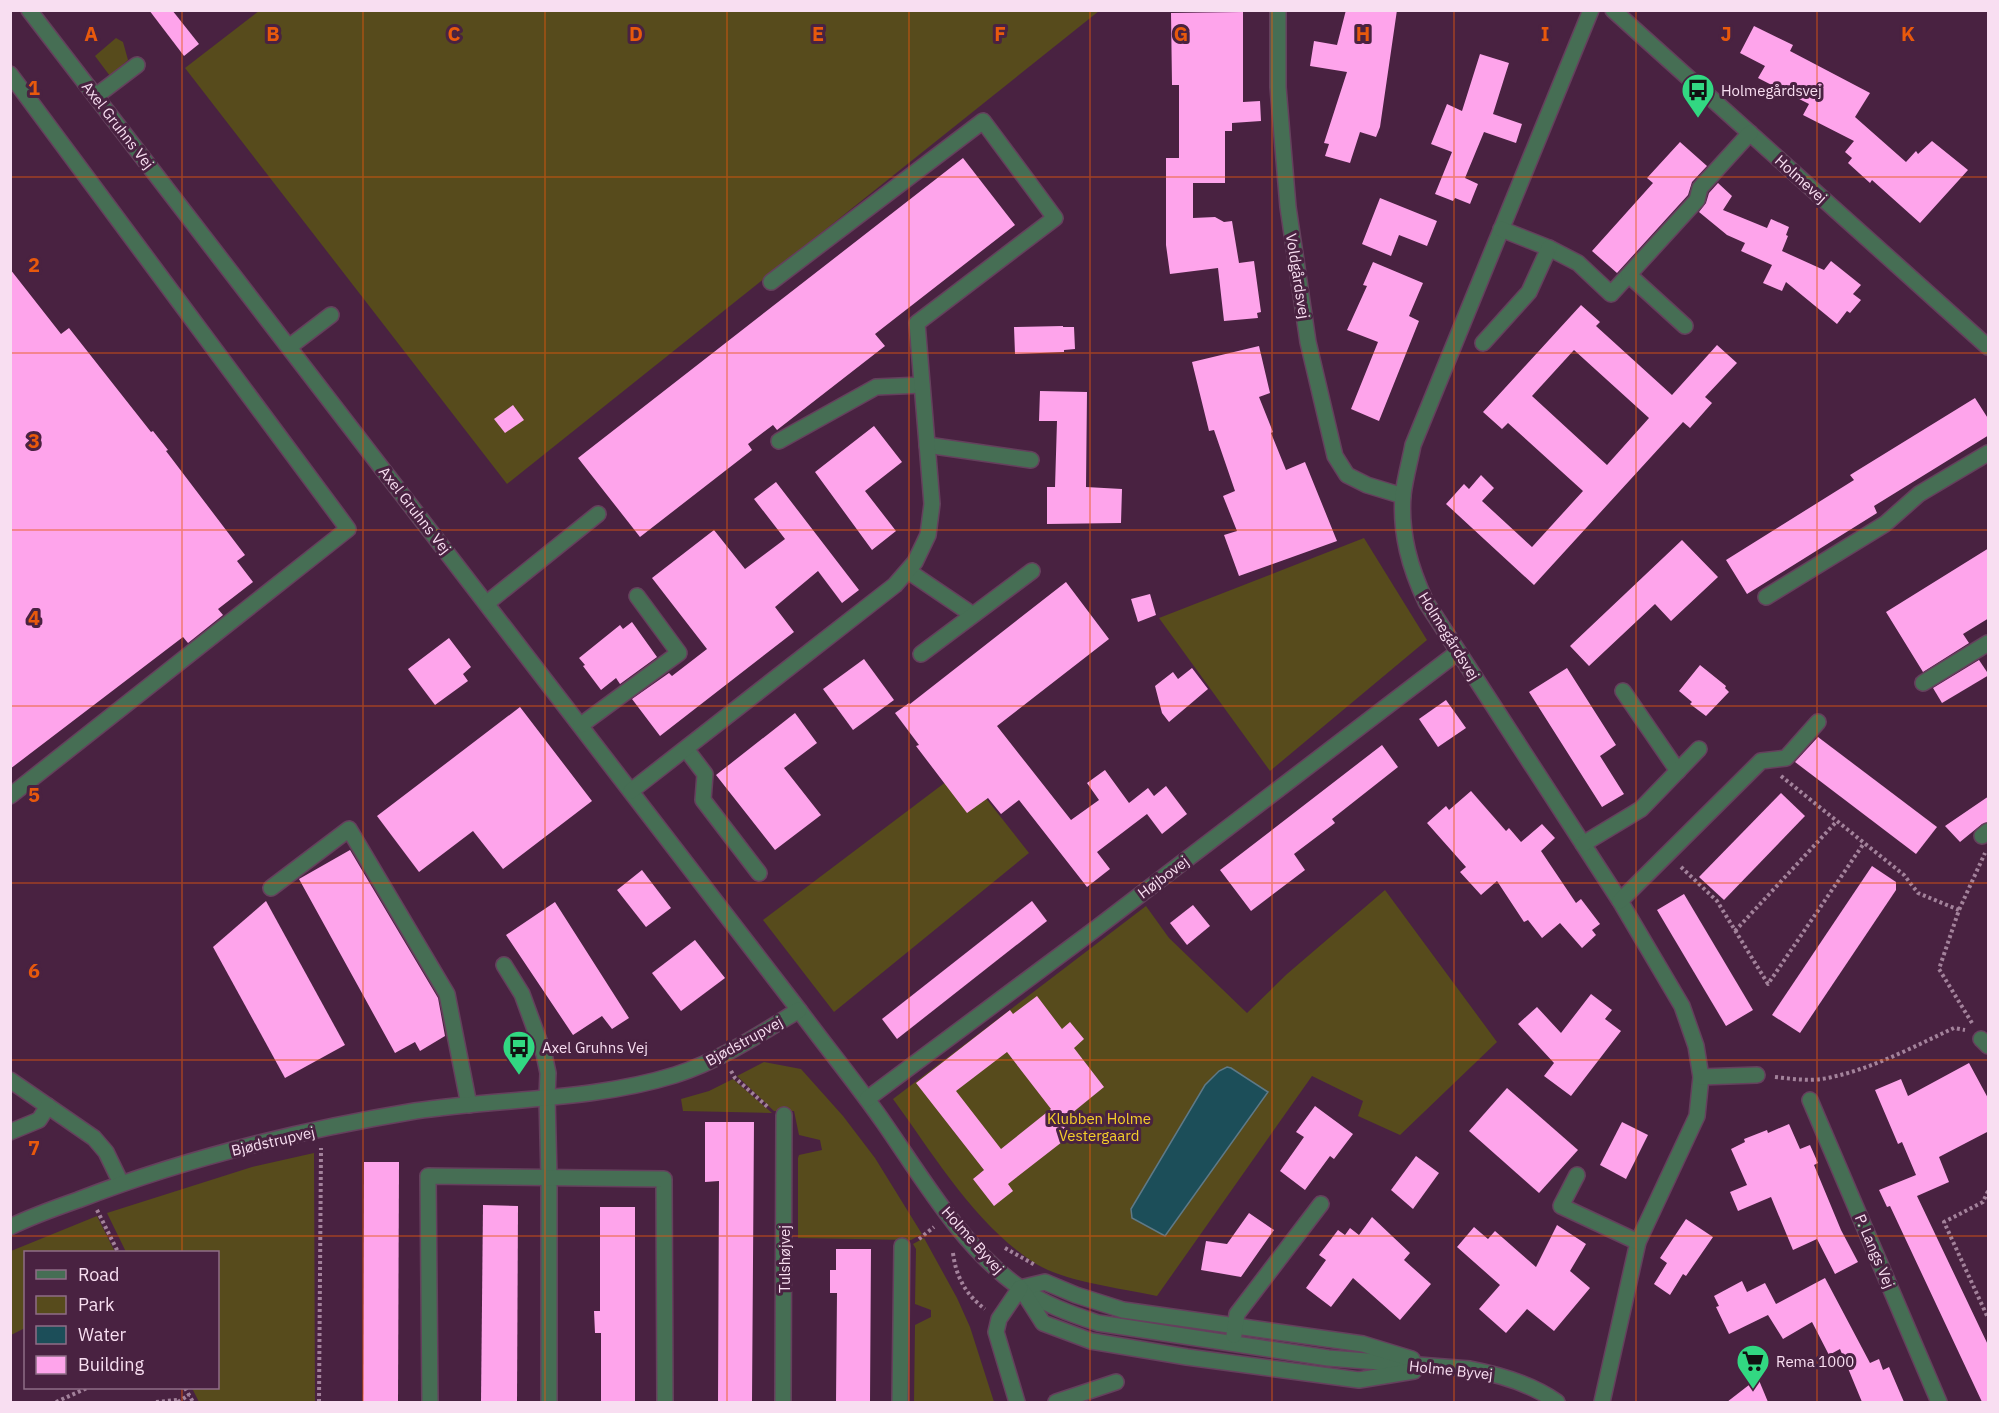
<svg xmlns="http://www.w3.org/2000/svg" width="1999" height="1413" viewBox="0 0 1999 1413" font-family="'IBM Plex Sans',sans-serif">
  <style>
    .green { fill: #574b1c }
    .water { fill: #1c4e59; stroke: #5e7987; stroke-width: 1.5 }
    .building { fill: #fea4eb; fill-rule: evenodd }
    .lines { fill: none; stroke-linecap: round; stroke-linejoin: round }
    .minor-casing { stroke: #65405d; stroke-width: 18 }
    .path { stroke: #a3829b; stroke-width: 4; stroke-dasharray: 3 3; stroke-linecap: butt }
    .minor { stroke: #466e54; stroke-width: 15 }
    .grid { fill: none; stroke: #e8590c; stroke-width: 1.5; stroke-opacity: 0.55 }
    .labels { text-anchor: middle; dominant-baseline: central; stroke-width: 6; stroke-linejoin: round; paint-order: stroke }
    .poi-label { font-size: 15px; fill: #f8def1; stroke: #492241; text-anchor: start }
    .street-label { font-size: 15px; fill: #f8def1; stroke: #492241 }
    .park-label { font-size: 15px; fill: #f5cf2a; stroke: #492241 }
    .grid-label { font-size: 20px; text-anchor: middle; font-weight: bold; fill: #e8590c; stroke: #492241; stroke-width: 6; stroke-linejoin: round; paint-order: stroke }
  </style>
  <rect width="100%" height="100%" fill="#492241"/>
  <g class="green">
    <polygon points="259,11 1099,11 507,484 185,68"/>
    <polygon points="116,38 123,42 128,60 110,76 95,56"/>
    <polygon points="1364,538 1427,640 1270,771 1159,618"/>
    <polygon points="963,769 1029,853 834,1012 763,920"/>
    <path d="M 1385,890 L 1497,1042 L 1400,1135 L 1358,1116 L 1363,1101 L 1312,1076 L 1157,1296 C 1121,1288 1063,1282 1033,1262 C 974,1223 934,1155 893,1099 L 1146,906 L 1169,938 L 1247,1013 L 1287,974 Z"/>
    <polygon points="764,1062 801,1069 843,1116 875,1158 922,1234 911,1240 798,1238 798,1158 799,1155 822,1150 820,1140 799,1135 794,1111 774,1111 737,1076"/>
    <polygon points="733,1079 772,1113 683,1111 681,1099 709,1091"/>
    <polygon points="314,1153 315,1402 199,1402 192,1388 218,1388 218,1252 126,1252 107,1213 252,1167"/>
    <polygon points="97,1216 115,1252 26,1252 25,1328 11,1335 11,1251"/>
    <polygon points="924,1238 957,1298 970,1327 994,1402 914,1402 915,1325 931,1317 931,1310 915,1304 916,1249 913,1244"/>
  </g>
  <polygon class="water" points="1227,1067 1231,1068 1268,1092 1165,1236 1132,1218 1131,1209 1205,1085 1219,1071"/>
  <g class="building">
    <polygon points="149,10 172,10 199,44 184,56"/>
    <polygon points="1346,10 1397,10 1380,127 1376,137 1360,132 1350,163 1325,156 1329,144 1324,143 1347,72 1310,66 1314,41 1337,45"/>
    <polygon points="1243,12 1243,102 1260,101 1261,121 1232,123 1232,131 1225,131 1225,183 1193,183 1193,218 1215,217 1224,222 1232,221 1239,263 1254,261 1261,312 1257,313 1258,318 1224,321 1218,268 1170,274 1166,245 1166,158 1179,158 1179,85 1172,85 1171,13"/>
    <polygon points="1754,26 1793,45 1790,51 1870,93 1855,117 1906,162 1916,151 1918,154 1932,141 1968,170 1920,223 1872,180 1870,183 1848,163 1852,158 1845,152 1854,141 1803,115 1809,104 1758,78 1765,66 1740,53"/>
    <polygon points="1480,54 1509,63 1493,114 1522,124 1516,143 1484,132 1465,178 1478,184 1470,204 1455,198 1453,201 1435,194 1452,152 1431,144 1447,104 1462,111"/>
    <polygon points="1680,142 1707,166 1692,182 1688,195 1617,273 1592,251 1653,183 1647,178"/>
    <polygon points="963,158 1015,225 875,334 885,346 777,430 773,425 748,444 752,450 640,537 578,458"/>
    <polygon points="1718,183 1732,196 1723,210 1767,228 1771,219 1789,227 1786,235 1788,236 1782,251 1824,270 1831,261 1861,285 1853,294 1861,300 1850,313 1847,311 1837,324 1786,282 1782,291 1763,283 1772,265 1741,251 1745,243 1727,235 1699,212 1706,203 1709,193"/>
    <polygon points="1380,198 1437,221 1427,246 1399,235 1391,256 1362,244"/>
    <polygon points="1373,262 1423,283 1409,316 1419,321 1379,421 1351,409 1378,342 1347,330 1367,286 1363,285"/>
    <polygon points="10,269 61,334 69,328 151,432 153,431 168,450 166,451 245,555 237,561 253,582 218,609 223,615 188,643 183,637 10,769"/>
    <path d="M 1581,305 L 1600,322 L 1596,326 L 1672,395 L 1717,345 L 1737,363 L 1705,397 L 1712,403 L 1690,428 L 1683,422 L 1534,585 L 1446,504 L 1464,484 L 1469,489 L 1481,475 L 1494,488 L 1482,501 L 1532,547 L 1583,491 L 1508,423 L 1502,429 L 1483,412 ZM 1574,350 L 1649,418 L 1607,465 L 1532,396 Z"/>
    <polygon points="1063,326 1063,327 1074,327 1075,349 1064,350 1064,352 1015,354 1014,327"/>
    <polygon points="1259,346 1270,393 1259,397 1273,432 1271,433 1286,470 1305,462 1337,541 1239,576 1224,535 1237,531 1223,496 1235,491 1214,430 1209,431 1192,362"/>
    <polygon points="1040,391 1087,392 1086,487 1122,489 1121,523 1047,524 1047,487 1055,487 1057,421 1039,421"/>
    <polygon points="1975,398 1989,420 1989,435 1874,506 1877,513 1747,594 1726,560 1854,480 1850,475"/>
    <polygon points="513,405 524,420 505,433 494,419"/>
    <polygon points="874,426 902,462 865,491 896,531 872,550 815,472"/>
    <polygon points="776,482 859,590 842,603 818,571 775,607 794,632 660,736 632,699 669,673 672,676 707,649 652,578 714,530 745,569 785,539 754,499"/>
    <polygon points="1682,540 1718,577 1671,621 1655,604 1589,666 1570,646"/>
    <polygon points="1989,548 1989,618 1963,634 1969,643 1923,672 1886,612"/>
    <polygon points="1066,582 1109,639 997,726 1071,820 1099,800 1087,783 1105,770 1129,803 1148,788 1154,796 1166,786 1187,814 1162,834 1147,814 1097,852 1110,869 1087,887 1019,800 1001,814 988,798 967,813 916,746 919,745 895,713 909,703 910,704"/>
    <polygon points="1150,594 1156,615 1138,622 1131,599"/>
    <polygon points="632,622 657,657 620,684 616,678 601,690 583,666 585,665 579,658 620,625 623,629"/>
    <polygon points="449,638 471,667 463,674 468,681 435,705 408,669"/>
    <polygon points="864,659 894,700 853,730 823,689"/>
    <polygon points="1979,660 1989,675 1942,703 1933,688"/>
    <polygon points="1700,665 1726,686 1725,688 1729,692 1706,716 1690,704 1692,702 1679,691"/>
    <polygon points="1192,668 1208,689 1169,722 1162,713 1155,686 1173,672 1178,679"/>
    <polygon points="1567,668 1616,745 1600,756 1624,794 1602,807 1529,692"/>
    <polygon points="1446,700 1466,728 1438,747 1419,719"/>
    <polygon points="520,707 592,801 503,869 473,831 419,872 377,816"/>
    <polygon points="795,713 817,743 784,768 821,815 775,850 716,775"/>
    <polygon points="1818,737 1937,827 1916,854 1795,762"/>
    <polygon points="1382,745 1398,767 1332,819 1335,823 1294,854 1305,870 1251,911 1220,870"/>
    <polygon points="1471,791 1506,831 1509,828 1521,842 1542,824 1555,838 1541,851 1576,903 1581,899 1600,924 1592,930 1596,935 1582,948 1560,923 1542,938 1528,920 1524,922 1497,881 1481,895 1460,872 1466,867 1427,823 1446,806 1449,810"/>
    <polygon points="1781,793 1805,816 1724,900 1699,877"/>
    <polygon points="1989,796 1989,822 1982,824 1960,842 1945,826"/>
    <polygon points="350,850 438,998 445,1036 420,1051 415,1042 395,1053 299,879"/>
    <polygon points="1872,866 1896,882 1896,890 1800,1033 1772,1015"/>
    <polygon points="642,870 671,908 646,927 617,890"/>
    <polygon points="1684,894 1753,1010 1726,1026 1657,910"/>
    <polygon points="266,901 345,1045 285,1078 213,947"/>
    <polygon points="1032,901 1047,921 897,1039 882,1019"/>
    <polygon points="555,902 629,1018 612,1029 602,1016 573,1035 506,935"/>
    <polygon points="1193,905 1210,926 1187,945 1170,923"/>
    <polygon points="695,940 725,978 681,1011 652,973"/>
    <polygon points="1591,994 1612,1010 1605,1019 1621,1031 1571,1096 1544,1076 1554,1063 1518,1024 1537,1007 1561,1033"/>
    <path d="M 1037,996 L 1062,1029 L 1070,1022 L 1084,1039 L 1074,1048 L 1104,1087 L 1061,1122 L 1071,1135 L 1008,1184 L 1013,1191 L 994,1206 L 973,1179 L 984,1170 L 916,1083 L 1010,1010 L 1013,1014 ZM 1007,1052 L 1051,1109 L 1001,1149 L 956,1091 Z"/>
    <polygon points="1969,1063 1989,1100 1989,1131 1939,1157 1949,1182 1917,1196 1989,1347 1989,1402 1982,1402 1890,1206 1887,1207 1879,1190 1916,1175 1902,1142 1898,1144 1875,1090 1901,1079 1908,1096"/>
    <polygon points="1507,1088 1578,1150 1539,1193 1469,1131"/>
    <polygon points="1315,1106 1353,1134 1334,1159 1330,1156 1305,1190 1280,1171 1304,1137 1296,1132"/>
    <polygon points="705,1122 754,1122 752,1402 718,1402 719,1181 705,1182"/>
    <polygon points="1622,1122 1648,1135 1626,1179 1600,1165"/>
    <polygon points="1789,1124 1800,1149 1810,1145 1818,1163 1814,1165 1841,1230 1858,1262 1835,1274 1817,1239 1793,1250 1771,1197 1738,1211 1730,1192 1747,1185 1731,1149 1745,1142 1744,1139 1767,1130 1768,1133"/>
    <polygon points="1416,1156 1439,1173 1413,1209 1391,1190"/>
    <polygon points="364,1162 399,1162 398,1402 363,1402"/>
    <polygon points="483,1205 518,1206 517,1402 481,1402"/>
    <polygon points="600,1207 635,1207 635,1402 601,1402 601,1333 595,1333 594,1311 600,1311"/>
    <polygon points="1249,1213 1274,1230 1241,1277 1201,1270 1206,1241 1227,1244"/>
    <polygon points="1372,1217 1410,1253 1404,1260 1431,1284 1400,1320 1353,1278 1331,1307 1306,1288 1326,1260 1319,1255 1338,1230 1345,1235 1350,1228 1359,1235"/>
    <polygon points="1686,1219 1713,1237 1686,1276 1683,1274 1670,1295 1654,1284 1667,1263 1660,1258"/>
    <polygon points="1557,1225 1586,1244 1570,1271 1590,1288 1554,1331 1527,1309 1506,1333 1479,1309 1500,1285 1457,1247 1474,1227 1488,1239 1495,1231 1536,1267"/>
    <polygon points="836,1249 871,1249 870,1402 836,1402 837,1293 830,1293 830,1270 836,1270"/>
    <polygon points="1825,1278 1870,1363 1879,1359 1883,1370 1889,1367 1904,1402 1862,1402 1840,1349 1829,1355 1812,1322 1783,1339 1768,1315 1729,1334 1716,1307 1719,1306 1714,1296 1742,1281 1747,1292 1765,1283 1776,1304"/>
    <polygon points="1758,1378 1768,1402 1727,1402"/>
  </g>
  <g class="lines">
    <g class="minor-casing">
      <g id="minor">
        <path d="M 29,10 L 799,1010 C 827,1048 857,1084 884,1123 C 923,1179 963,1248 1019,1287 C 1043,1304 1071,1314 1098,1323 L 1328,1358 L 1470,1369 C 1501,1375 1532,1384 1557,1402"/>
        <polyline points="1278,10 1278,87 1288,207 1308,342 1335,456 1347,475 1367,485 1403,496"/>
        <path d="M 1591,10 L 1413,445 C 1410,461 1405,478 1403,495 C 1400,534 1410,568 1426,602 L 1620,901 L 1682,1006 L 1696,1046 L 1701,1077 L 1697,1116 L 1638,1242 L 1602,1402"/>
        <polyline points="1613,10 1988,347"/>
        <polyline points="10,74 348,529 10,796"/>
        <polyline points="96,96 137,65"/>
        <polyline points="1501,229 1549,248 1578,263 1611,294 1697,200 1700,188 1750,133"/>
        <polyline points="1629,275 1685,326"/>
        <polyline points="1483,343 1529,292 1549,248"/>
        <polyline points="289,347 331,315"/>
        <polyline points="779,441 876,387 922,385"/>
        <polyline points="927,445 1031,460"/>
        <polyline points="908,571 973,615"/>
        <polyline points="1766,597 1885,524 1919,494 1988,453"/>
        <polyline points="487,603 598,514"/>
        <polyline points="921,654 1032,571"/>
        <polyline points="1923,683 1988,643"/>
        <polyline points="1623,691 1678,771"/>
        <polyline points="581,725 679,653 637,596"/>
        <polyline points="686,749 705,774 703,800 759,873"/>
        <polyline points="631,791 895,585 915,562 928,535 932,504 917,323 1055,218 983,121 771,282"/>
        <polyline points="1982,836 1988,831"/>
        <polyline points="1583,844 1641,809 1699,749"/>
        <polyline points="271,888 349,829 447,994 469,1105"/>
        <polyline points="1620,901 1761,761 1786,758 1818,722"/>
        <polyline points="504,965 522,994 544,1054 548,1073 547,1097 549,1177 549,1402"/>
        <polyline points="1981,1039 1988,1046"/>
        <polyline points="1701,1077 1757,1075"/>
        <polyline points="10,1080 94,1138 106,1152 121,1183"/>
        <polyline points="867,1099 1094,930 1458,652"/>
        <polyline points="1810,1100 1939,1402"/>
        <polyline points="10,1132 39,1120 48,1106"/>
        <polyline points="1577,1175 1561,1206 1638,1242"/>
        <path d="M 10,1227 C 32,1216 55,1208 78,1200 C 186,1158 301,1130 415,1111 C 501,1098 591,1101 675,1075 C 719,1061 760,1034 799,1010"/>
        <polyline points="1020,1288 1045,1282 1076,1295 1123,1310 1363,1344 1412,1359"/>
        <polyline points="1022,1290 1043,1323 1091,1341 1187,1357 1359,1380 1414,1371"/>
        <polyline points="1234,1335 1237,1314 1321,1204"/>
        <polyline points="430,1402 428,1176 664,1179 665,1402"/>
        <polyline points="783,1402 784,1115"/>
        <polyline points="900,1402 902,1246"/>
        <polyline points="1017,1402 996,1332 999,1319 1020,1288"/>
        <polyline points="1056,1402 1116,1382"/>
      </g>
    </g>
    <g class="path">
      <polyline points="1781,776 1904,875 1918,893 1959,910"/>
      <polyline points="1681,867 1717,901 1768,984 1864,843"/>
      <polyline points="1735,931 1837,821"/>
      <polyline points="1972,1023 1939,969 1959,910 1985,853"/>
      <polyline points="731,1071 735,1078 769,1108"/>
      <path d="M 1775,1077 C 1794,1079 1813,1082 1832,1077 C 1874,1068 1915,1046 1954,1028 L 1965,1030"/>
      <polyline points="1988,1191 1983,1202 1944,1222 1988,1318"/>
      <polyline points="97,1210 118,1252"/>
      <polyline points="919,1239 934,1227"/>
      <polyline points="1005,1248 1035,1265"/>
      <path d="M 953,1253 C 956,1277 966,1295 985,1309"/>
      <polyline points="185,1388 193,1402"/>
      <polyline points="56,1402 87,1388"/>
      <polyline points="156,1402 177,1400"/>
      <polyline points="178,1402 189,1395"/>
      <polyline points="319,1402 321,1148"/>
    </g>
    <use href="#minor" class="minor"/>
  </g>
  <path class="grid" d="M 182,10 L 182,1252M 363,10 L 363,1402M 545,10 L 545,1402M 727,10 L 727,1402M 909,10 L 909,1402M 1090,10 L 1090,1402M 1272,10 L 1272,1402M 1454,10 L 1454,1402M 1636,10 L 1636,1402M 1817,10 L 1817,1402M 10,177 L 1988,177M 10,353 L 1988,353M 10,530 L 1988,530M 10,706 L 1988,706M 10,883 L 1988,883M 10,1060 L 1988,1060M 10,1236 L 1988,1236M 182,1388 L 182,1402"/>
  <defs>
    <g id="bus-pin" transform="scale(1.725)"><path d="M0 17L-7.5 6A9.5 9.5 0 1 1 7.5 6Z" fill="#32d882" stroke="#492241"/><path d="M-5-6H5V4H4V6H2V4H-2V6H-4V4H-5ZM-3.5-4V0h7V-4ZM-3.5 1.2v1.5H-2V1.2ZM2 1.2v1.5H3.5V1.2Z" fill="#111"/></g>
    <g id="supermarket-pin" transform="scale(1.725)"><path d="M0 17L-7.5 6A9.5 9.5 0 1 1 7.5 6Z" fill="#32d882" stroke="#492241"/><path d="M-6-5.5h2.5l.6 2H6L4.5 2H-2.5L-4.4-4H-6ZM-1.5 3.2a1.3 1.3 0 1 0 .1 0ZM3 3.2a1.3 1.3 0 1 0 .1 0Z" fill="#111"/></g>
  </defs>
  <g fill-rule="evenodd">
    <use href="#bus-pin" x="1698" y="90"/>
    <use href="#bus-pin" x="519" y="1047"/>
    <use href="#supermarket-pin" x="1753" y="1361"/>
  </g>
  <g class="labels">
    <g class="poi-label">
      <text x="1721" y="90">Holmegårdsvej</text>
      <text x="542" y="1047">Axel Gruhns Vej</text>
      <text x="1776" y="1361">Rema 1000</text>
    </g>
    <g class="street-label">
      <text transform="translate(118 125) rotate(52)">Axel Gruhns Vej</text>
      <text transform="translate(1801 179) rotate(42)">Holmevej</text>
      <text transform="translate(1298 276) rotate(81)">Voldgårdsvej</text>
      <text transform="translate(415 510) rotate(52)">Axel Gruhns Vej</text>
      <text transform="translate(1449 636) rotate(58)">Holmegårdsvej</text>
      <text transform="translate(1163 877) rotate(-37)">Højbovej</text>
      <text transform="translate(744 1041) rotate(-29)">Bjødstrupvej</text>
      <text transform="translate(273 1141) rotate(-13)">Bjødstrupvej</text>
      <text transform="translate(973 1240) rotate(48)">Holme Byvej</text>
      <text transform="translate(1875 1251) rotate(67)">P. Langs Vej</text>
      <text transform="translate(784 1259) rotate(-90)">Tulshøjvej</text>
      <text transform="translate(1451 1370) rotate(6)">Holme Byvej</text>
    </g>
    <g class="park-label">
      <text x="1099" y="1118">Klubben Holme<tspan x="1099" dy="17">Vestergaard</tspan></text>
    </g>
  </g>
  <g class="grid-label">
    <text x="91" y="41">A</text>
    <text x="273" y="41">B</text>
    <text x="454" y="41">C</text>
    <text x="636" y="41">D</text>
    <text x="818" y="41">E</text>
    <text x="1000" y="41">F</text>
    <text x="1181" y="41">G</text>
    <text x="1363" y="41">H</text>
    <text x="1545" y="41">I</text>
    <text x="1726" y="41">J</text>
    <text x="1908" y="41">K</text>
    <text x="34" y="95">1</text>
    <text x="34" y="272">2</text>
    <text x="34" y="448">3</text>
    <text x="34" y="625">4</text>
    <text x="34" y="802">5</text>
    <text x="34" y="978">6</text>
    <text x="34" y="1155">7</text>
  </g>
  <rect width="1999" height="1413" fill="none" stroke="#f8def1" stroke-width="24"/>
  <rect x="24" y="1251" width="195" height="138" fill="#492241" stroke="#8f6d87" stroke-width="1.5"/>
  <rect x="36" y="1270" width="30" height="9" fill="#466e54" stroke="#8f6d87" stroke-width="1.5"/>
  <text x="78" y="1281" font-size="18" fill="#f8def1">Road</text>
  <rect x="36" y="1296" width="30" height="18" fill="#574b1c" stroke="#8f6d87" stroke-width="1.5"/>
  <text x="78" y="1311" font-size="18" fill="#f8def1">Park</text>
  <rect x="36" y="1326" width="30" height="18" fill="#1c4e59" stroke="#8f6d87" stroke-width="1.5"/>
  <text x="78" y="1341" font-size="18" fill="#f8def1">Water</text>
  <rect x="36" y="1356" width="30" height="18" fill="#fea4eb" stroke="#8f6d87" stroke-width="1.5"/>
  <text x="78" y="1371" font-size="18" fill="#f8def1">Building</text>
</svg>
